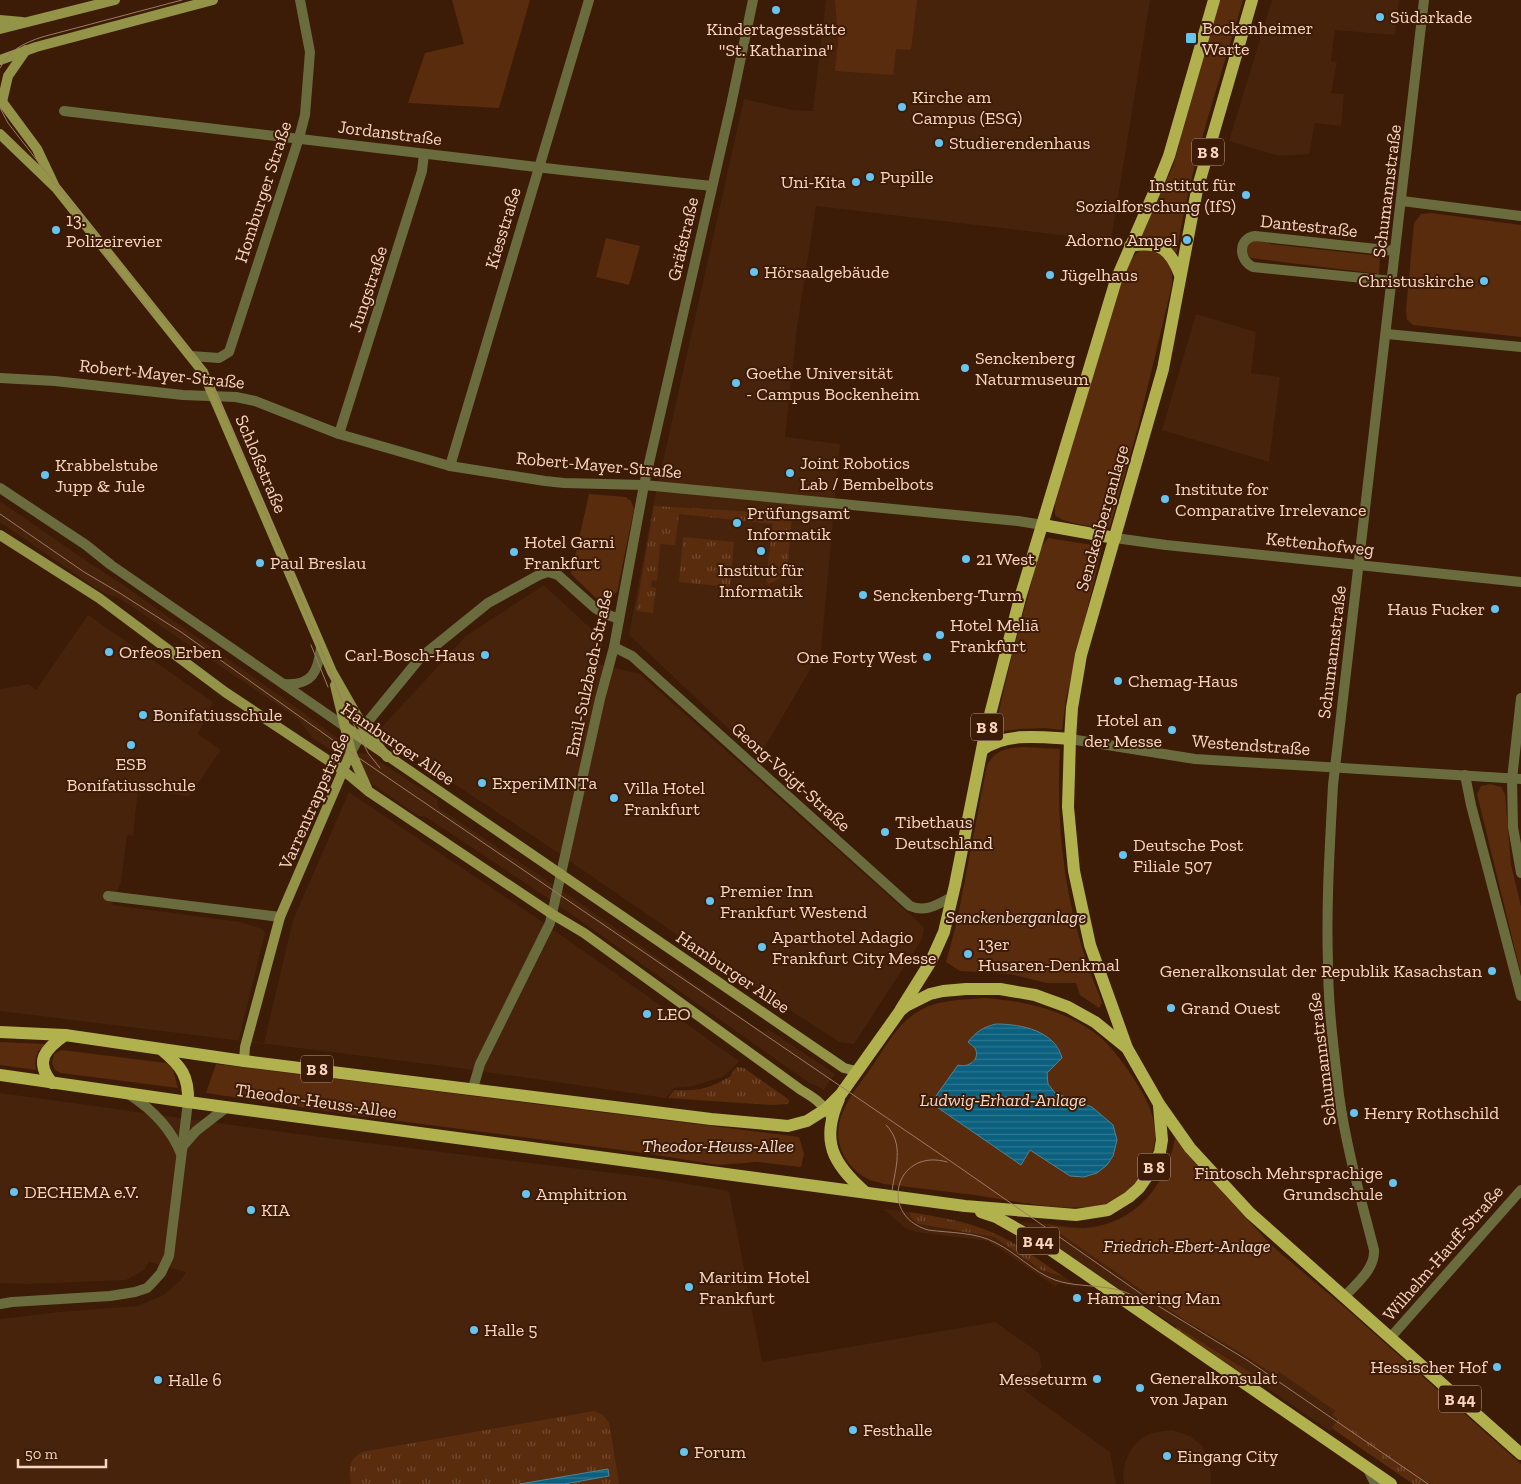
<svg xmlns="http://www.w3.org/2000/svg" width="1521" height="1484" viewBox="0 0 1521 1484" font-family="'Zilla Slab',serif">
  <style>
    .built { fill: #47230c }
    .grass { fill: url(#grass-tufts) }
    .green { fill: #5a2c0e }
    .water { fill: url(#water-rules); stroke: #528392 }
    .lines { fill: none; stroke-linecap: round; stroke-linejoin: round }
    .street { stroke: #6b6c3e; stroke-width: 10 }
    .secondary { stroke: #939447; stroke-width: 10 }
    .primary { stroke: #b1b24d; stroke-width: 12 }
    .tram { stroke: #9d7a66; stroke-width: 1 }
    .poi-dot { fill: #66c4ef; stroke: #3c1b07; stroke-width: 2 }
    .labels { text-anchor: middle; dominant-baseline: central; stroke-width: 4; stroke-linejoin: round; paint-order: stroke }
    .shield { fill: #3c1b07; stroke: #c09c88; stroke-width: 1 }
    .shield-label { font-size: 16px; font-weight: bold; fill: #f9d4c0 }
    .poi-label { font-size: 18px; fill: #f9d4c0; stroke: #3c1b07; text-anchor: start }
    .street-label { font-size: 18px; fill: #f9d4c0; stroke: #3c1b07 }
    .park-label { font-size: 18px; font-style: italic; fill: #f3d9cb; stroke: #3c1b07 }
  </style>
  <defs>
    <pattern id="grass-tufts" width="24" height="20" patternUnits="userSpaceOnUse" patternTransform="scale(1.25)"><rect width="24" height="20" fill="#5a2c0e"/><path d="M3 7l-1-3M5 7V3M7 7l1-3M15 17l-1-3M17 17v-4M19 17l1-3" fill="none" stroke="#724a2f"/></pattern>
    <pattern id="water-rules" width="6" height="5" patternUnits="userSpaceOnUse" patternTransform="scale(1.25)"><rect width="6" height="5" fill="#0a607e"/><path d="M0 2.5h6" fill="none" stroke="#2e768e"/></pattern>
  </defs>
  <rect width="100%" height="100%" fill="#3c1b07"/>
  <g class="built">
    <polygon points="826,0 1150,0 1111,241 816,206 797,328 785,437 840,444 821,651 759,757 629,635 653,506 744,99 792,110 813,111"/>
    <polygon points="1272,0 1399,0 1395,35 1335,30 1331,61 1337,62 1331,93 1344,94 1341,126 1315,123 1309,154 1279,156 1229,141"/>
    <polygon points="1196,314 1256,332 1251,373 1280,377 1269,462 1162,430"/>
    <polygon points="0,501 82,558 123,585 300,710 357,753 368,754 437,799 439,808 567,894 763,1032 769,1030 835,1074 824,1090 808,1082 554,902 426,817 418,816 374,785 353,766 313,738 297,718 119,598 103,593 0,522"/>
    <polygon points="544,585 603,640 598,664 640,674 924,927 922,939 854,1044 839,1042 725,968 542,842 382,736 381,728 466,636"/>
    <polygon points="88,615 213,702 198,734 221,750 189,796 138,789 133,836 127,835 121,881 112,905 240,922 263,929 265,933 239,1039 264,1043 293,920 349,792 541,921 739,1061 732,1069 722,1077 693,1086 674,1088 666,1098 459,1068 0,1011 0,689 29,684 36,690"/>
    <polygon points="0,1093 304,1135 653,1178 729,1191 762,1362 995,1322 1039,1353 1042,1367 1025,1391 1110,1452 1116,1484 0,1484 0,1319 59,1312 137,1306 162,1296 180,1281 186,1272 149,1262 144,1270 126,1280 27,1284 0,1283"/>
    <polygon points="884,1209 909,1212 912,1219 918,1224 930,1227 994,1237 1041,1270 1064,1277 1079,1287 1058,1283 1056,1287 988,1241 916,1232 905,1228"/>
    <polygon points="1019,1222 1046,1224 1186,1321 1236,1350 1276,1376 1279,1372 1335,1411 1333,1415 1433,1484 1413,1484 1332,1429 1330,1431 1267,1388 1269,1384 1230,1359 1178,1328"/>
    <polygon points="1172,1430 1190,1436 1202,1446 1210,1463 1211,1484 1124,1484 1123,1475 1125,1462 1133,1446 1141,1439 1151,1433"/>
  </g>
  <g class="grass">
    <polygon points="654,506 792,514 788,563 779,579 768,584 766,579 773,524 679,514 675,545 660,544 657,581 652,580 651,587 656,588 653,613 636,611"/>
    <polygon points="683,537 734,542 730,587 679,582"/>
    <path d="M 737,1067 L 744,1068 L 788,1099 L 789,1101 L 788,1104 L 772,1105 L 668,1098 L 674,1090 C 700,1091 708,1089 731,1076 L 732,1072 Z"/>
    <path d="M 909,1212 C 941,1217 972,1222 1002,1237 C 1024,1248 1043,1263 1064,1277 L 1041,1270 L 994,1237 L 918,1224 L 912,1219 Z"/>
    <polygon points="1177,1327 1258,1377 1255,1382 1176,1329"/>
    <path d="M 594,1411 L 603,1415 L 609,1423 L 619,1484 L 564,1484 L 609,1476 L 607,1469 L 520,1484 L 351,1484 C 349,1469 348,1460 362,1452 Z"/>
    <polygon points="1339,1418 1433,1484 1413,1484 1332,1428"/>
  </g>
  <g class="green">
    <polygon points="452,0 530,0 499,108 408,103 425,53 464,44"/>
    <polygon points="835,0 917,0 911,50 896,49 893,75 835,71 838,42"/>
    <path d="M 1219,0 L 1243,0 C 1219,83 1190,166 1177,252 L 1175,252 L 1172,249 L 1139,240 L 1173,166 Z"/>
    <polygon points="1431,213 1521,225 1521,337 1413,325 1407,320 1406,310 1414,223 1421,214"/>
    <polygon points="606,238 640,246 629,285 596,277"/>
    <polygon points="1250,240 1269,242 1270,244 1380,256 1379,274 1251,258 1246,255 1247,242"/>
    <path d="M 1148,248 C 1169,257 1173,263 1172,285 L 1138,427 L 1110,527 L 1109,528 C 1098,528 1062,523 1055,515 L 1055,504 L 1116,297 C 1123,278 1126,253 1148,248 Z"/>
    <polygon points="589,494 626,497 631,501 634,509 617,592 606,600 597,599 571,574"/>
    <path d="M 1048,538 L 1099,546 L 1102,548 L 1066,699 L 1062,730 L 1045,728 L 1021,729 L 995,732 C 1004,683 1017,636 1030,589 C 1034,573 1037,550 1048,538 Z"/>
    <path d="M 1024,747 L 1060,749 C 1056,819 1063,890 1085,957 C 1090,973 1097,988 1102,1003 L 1099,1008 L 1080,995 L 1076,983 L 1047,983 L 1010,974 L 960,971 L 946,962 L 957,921 L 987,765 C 996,749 1007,748 1024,747 Z"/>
    <polygon points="1490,784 1501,787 1505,794 1511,864 1521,907 1521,974 1477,794 1481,786"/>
    <path d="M 985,998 C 1023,1001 1061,1009 1092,1031 C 1107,1041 1118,1056 1128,1070 C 1152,1105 1169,1137 1140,1176 C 1132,1188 1119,1199 1105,1204 C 1071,1214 1010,1200 974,1195 C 944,1191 914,1188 884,1184 C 878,1182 871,1181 866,1178 C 843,1165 832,1139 842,1114 C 849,1095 864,1079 875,1062 C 887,1044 899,1022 919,1011 C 939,999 963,1000 985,998 Z"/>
    <path d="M 0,1042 L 46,1044 C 36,1050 34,1060 36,1070 L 0,1065 Z"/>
    <polygon points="62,1050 166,1063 173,1069 178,1088 61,1073 55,1070 52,1063 54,1054"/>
    <polygon points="216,1064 799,1137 804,1154 801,1167 757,1162 718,1165 644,1153 360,1116 206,1093"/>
    <path d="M 1175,1138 L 1221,1191 L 1272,1246 L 1349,1311 L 1521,1464 L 1521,1484 L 1433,1484 L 1332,1415 L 1335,1411 L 1279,1372 L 1276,1376 L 1236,1350 L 1186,1321 L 1046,1224 C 1058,1226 1071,1228 1084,1228 C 1135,1225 1167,1185 1175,1138 Z"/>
  </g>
  <g class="water">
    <path d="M 996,1024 C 1022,1024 1055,1031 1062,1058 L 1047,1073 L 1048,1084 L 1055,1093 L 1092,1107 L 1113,1125 L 1117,1140 L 1113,1156 L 1107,1165 L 1097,1173 L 1084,1177 L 1070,1176 L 1030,1150 L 1021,1165 L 931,1103 L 958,1065 C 968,1068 981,1060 975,1048 C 973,1046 970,1044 968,1042 C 976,1032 983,1027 996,1024 Z"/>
    <polygon points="608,1469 609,1476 564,1484 520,1484"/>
  </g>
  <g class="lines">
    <g class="street">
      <polyline points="64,111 562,170 712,186"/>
      <polyline points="1402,201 1521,216"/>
      <path d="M 1393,281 L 1253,267 C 1238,260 1238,238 1255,236 L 1395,251"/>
      <polyline points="1387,334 1521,347"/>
      <polyline points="191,356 219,358 229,352 299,138 305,115 310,52 300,0"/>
      <polyline points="0,378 55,381 183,395 236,397 255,401 339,434 450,466 545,481 564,483 644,485 1018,521 1043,525"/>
      <polyline points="339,434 422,171 424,154"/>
      <polyline points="450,466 589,0"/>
      <polyline points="0,488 86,545 111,565 347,728"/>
      <polyline points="1115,538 1166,545 1521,582"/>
      <path d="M 614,647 L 632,656 L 910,906 C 926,913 938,904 952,897"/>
      <path d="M 284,684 C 312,686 318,672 321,647"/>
      <polyline points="1521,698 1512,779 1513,827 1521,873"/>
      <polyline points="1070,739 1195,759 1521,779"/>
      <polyline points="351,752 370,719 420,658 488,603 539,575 548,572 558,575 595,608 603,613 619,619"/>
      <polyline points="1465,775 1471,805 1521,996"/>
      <polyline points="108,896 280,917"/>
      <polyline points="473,1088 480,1064 550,923 552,914 600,699 614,647 644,485 731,105 753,0"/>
      <path d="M 130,1095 C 153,1110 171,1128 181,1154"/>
      <polyline points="183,1146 196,1131 227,1107"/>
      <path d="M 1344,1297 C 1357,1283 1375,1269 1374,1250 C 1361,1199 1346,1147 1339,1095 C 1334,1051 1328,1006 1328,963 C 1326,903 1330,844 1333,785 L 1424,0"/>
      <polyline points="0,1304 12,1302 110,1296 135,1292 147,1288 152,1283 161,1273 169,1256 188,1102"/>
      <polyline points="1390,1338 1521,1190"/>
      <polyline points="1368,1469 1375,1484"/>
    </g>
    <g class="secondary">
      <polyline points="0,20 22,22"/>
      <polyline points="0,29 115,0"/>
      <polyline points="0,60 36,47 213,0"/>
      <polyline points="0,99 37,149 54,185"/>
      <polyline points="2,102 8,76 26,50"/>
      <polyline points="0,134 56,188 203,372 332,672 364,728 387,757"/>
      <path d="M 0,535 L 99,598 L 225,692 L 344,771 L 368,791 L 552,914 L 584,933 L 801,1090 C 813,1097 822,1103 830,1115"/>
      <polyline points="335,685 351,752 367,788"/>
      <polyline points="347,728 844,1068 856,1071"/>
      <polyline points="244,1061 245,1047 280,917 351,752"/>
    </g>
    <g class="primary">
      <path d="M 1130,246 C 1159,241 1170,248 1180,275"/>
      <polyline points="1043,525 1115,538"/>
      <path d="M 982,750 C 1006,732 1041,737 1070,739"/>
      <polyline points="901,1009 931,961 944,932 955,885 985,734 1020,598 1116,280 1157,186 1169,156 1214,0"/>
      <polyline points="0,1032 65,1035 244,1061 711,1119 788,1126 807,1121 826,1109 841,1094 900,1011 906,1006 930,994 943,991 966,989 1000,989 1035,995 1068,1007 1095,1022 1127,1048 1159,1104 1190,1148 1250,1213 1521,1454"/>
      <polyline points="1127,1048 1090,945 1074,871 1068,807 1070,739 1072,708 1081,655 1163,369 1197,190 1252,0"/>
      <path d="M 162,1050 C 181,1066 189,1076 188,1102"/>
      <polyline points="0,1075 188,1102 965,1206 1076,1215 1108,1210 1129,1197 1139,1188 1153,1168 1160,1152 1162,1140 1159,1106"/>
      <path d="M 52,1083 C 34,1061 45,1049 65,1035"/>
      <path d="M 839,1099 C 820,1141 833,1164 865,1192"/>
      <polyline points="981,1212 996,1217 1035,1239 1391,1484"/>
    </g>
    <g class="tram">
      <path d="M 0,68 C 9,50 24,43 42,37 L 182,0"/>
      <polyline points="0,108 8,123 53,181 114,254 206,372 234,434 340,696 368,753 380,768"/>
      <polyline points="94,242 154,316"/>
      <polyline points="0,514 84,572 118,592 181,632 337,743 959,1167 1160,1307 1247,1360 1428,1484"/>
      <polyline points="311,645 328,687"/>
      <path d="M 886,1125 C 905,1144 895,1168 892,1191"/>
      <path d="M 947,1162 C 896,1147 877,1215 928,1230 C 950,1233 977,1232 996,1243 C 1017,1253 1033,1272 1055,1280 C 1072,1286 1091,1285 1108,1288 C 1119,1289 1128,1293 1138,1298"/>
    </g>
  </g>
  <g class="poi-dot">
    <circle cx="776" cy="10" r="5"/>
    <circle cx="1380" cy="17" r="5"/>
    <rect x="1185" y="32" width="12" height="12" rx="2.5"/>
    <circle cx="902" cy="107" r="5"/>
    <circle cx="939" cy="143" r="5"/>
    <circle cx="870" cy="177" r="5"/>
    <circle cx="856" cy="182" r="5"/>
    <circle cx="1246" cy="195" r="5"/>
    <circle cx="56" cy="230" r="5"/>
    <circle cx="1187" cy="240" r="5"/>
    <circle cx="754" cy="272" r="5"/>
    <circle cx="1050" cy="275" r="5"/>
    <circle cx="1484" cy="281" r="5"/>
    <circle cx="965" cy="368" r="5"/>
    <circle cx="736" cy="383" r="5"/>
    <circle cx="790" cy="473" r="5"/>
    <circle cx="45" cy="475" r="5"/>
    <circle cx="1165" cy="499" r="5"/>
    <circle cx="737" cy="523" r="5"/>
    <circle cx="761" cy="551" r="5"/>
    <circle cx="514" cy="552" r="5"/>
    <circle cx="966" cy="559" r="5"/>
    <circle cx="260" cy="563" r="5"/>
    <circle cx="863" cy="595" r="5"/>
    <circle cx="1495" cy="609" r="5"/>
    <circle cx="940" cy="635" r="5"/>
    <circle cx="109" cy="652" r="5"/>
    <circle cx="485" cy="655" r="5"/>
    <circle cx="927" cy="657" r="5"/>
    <circle cx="1118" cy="681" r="5"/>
    <circle cx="143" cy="715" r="5"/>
    <circle cx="1172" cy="730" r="5"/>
    <circle cx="131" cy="745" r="5"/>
    <circle cx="482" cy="783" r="5"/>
    <circle cx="614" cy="798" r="5"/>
    <circle cx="885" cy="832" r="5"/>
    <circle cx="1123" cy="855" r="5"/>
    <circle cx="710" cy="901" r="5"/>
    <circle cx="762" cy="947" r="5"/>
    <circle cx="968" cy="954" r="5"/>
    <circle cx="1492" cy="971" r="5"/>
    <circle cx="1171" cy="1008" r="5"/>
    <circle cx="647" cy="1014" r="5"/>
    <circle cx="1354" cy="1113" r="5"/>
    <circle cx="1393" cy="1183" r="5"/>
    <circle cx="14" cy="1192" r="5"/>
    <circle cx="526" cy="1194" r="5"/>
    <circle cx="251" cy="1210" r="5"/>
    <circle cx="689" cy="1287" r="5"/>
    <circle cx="1077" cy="1298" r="5"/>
    <circle cx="474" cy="1330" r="5"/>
    <circle cx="1497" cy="1367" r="5"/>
    <circle cx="1097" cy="1379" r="5"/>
    <circle cx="158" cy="1380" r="5"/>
    <circle cx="1140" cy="1388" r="5"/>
    <circle cx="853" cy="1430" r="5"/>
    <circle cx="684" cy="1452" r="5"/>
    <circle cx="1167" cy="1456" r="5"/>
  </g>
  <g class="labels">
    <g class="shield">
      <rect x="1192" y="138.5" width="32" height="27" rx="4"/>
      <rect x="971" y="713.5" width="32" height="27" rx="4"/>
      <rect x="301" y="1055.5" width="32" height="27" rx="4"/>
      <rect x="1138" y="1153.5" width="32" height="27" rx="4"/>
      <rect x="1017" y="1227.5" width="42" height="27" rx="4"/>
      <rect x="1439" y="1385.5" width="42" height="27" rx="4"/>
    </g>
    <g class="shield-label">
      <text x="1208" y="152">B 8</text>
      <text x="987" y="727">B 8</text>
      <text x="317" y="1069">B 8</text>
      <text x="1154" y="1167">B 8</text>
      <text x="1038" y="1241">B 44</text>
      <text x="1460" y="1399">B 44</text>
    </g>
    <g class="poi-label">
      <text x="1390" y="17">Südarkade</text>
      <text x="1202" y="28">Bockenheimer<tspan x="1202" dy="21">Warte</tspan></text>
      <text x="776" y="29" text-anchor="middle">Kindertagesstätte<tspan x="776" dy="21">"St. Katharina"</tspan></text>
      <text x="912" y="97">Kirche am<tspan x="912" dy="21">Campus (ESG)</tspan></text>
      <text x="949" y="143">Studierendenhaus</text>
      <text x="880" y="177">Pupille</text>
      <text x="846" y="182" text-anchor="end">Uni-Kita</text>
      <text x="1236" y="185" text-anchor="end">Institut für<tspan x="1236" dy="21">Sozialforschung (IfS)</tspan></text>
      <text x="66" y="220">13.<tspan x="66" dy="21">Polizeirevier</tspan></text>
      <text x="1177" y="240" text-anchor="end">Adorno Ampel</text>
      <text x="764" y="272">Hörsaalgebäude</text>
      <text x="1060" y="275">Jügelhaus</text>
      <text x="1474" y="281" text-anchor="end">Christuskirche</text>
      <text x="975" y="358">Senckenberg<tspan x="975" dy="21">Naturmuseum</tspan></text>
      <text x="746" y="373">Goethe Universität<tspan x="746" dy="21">- Campus Bockenheim</tspan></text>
      <text x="800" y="463">Joint Robotics<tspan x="800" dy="21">Lab / Bembelbots</tspan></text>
      <text x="55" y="465">Krabbelstube<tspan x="55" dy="21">Jupp &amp; Jule</tspan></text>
      <text x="1175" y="489">Institute for<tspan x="1175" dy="21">Comparative Irrelevance</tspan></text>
      <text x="747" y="513">Prüfungsamt<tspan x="747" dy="21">Informatik</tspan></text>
      <text x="524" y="542">Hotel Garni<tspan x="524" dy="21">Frankfurt</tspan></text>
      <text x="976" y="559">21 West</text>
      <text x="270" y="563">Paul Breslau</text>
      <text x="761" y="570" text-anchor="middle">Institut für<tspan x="761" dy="21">Informatik</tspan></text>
      <text x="873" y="595">Senckenberg-Turm</text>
      <text x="1485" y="609" text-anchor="end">Haus Fucker</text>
      <text x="950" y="625">Hotel Meliã<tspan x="950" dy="21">Frankfurt</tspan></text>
      <text x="119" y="652">Orfeos Erben</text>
      <text x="475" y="655" text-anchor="end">Carl-Bosch-Haus</text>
      <text x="917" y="657" text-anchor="end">One Forty West</text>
      <text x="1128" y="681">Chemag-Haus</text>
      <text x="153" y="715">Bonifatiusschule</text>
      <text x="1162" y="720" text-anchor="end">Hotel an<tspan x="1162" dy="21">der Messe</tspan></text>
      <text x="131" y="764" text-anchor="middle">ESB<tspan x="131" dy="21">Bonifatiusschule</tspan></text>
      <text x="492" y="783">ExperiMINTa</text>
      <text x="624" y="788">Villa Hotel<tspan x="624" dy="21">Frankfurt</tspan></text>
      <text x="895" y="822">Tibethaus<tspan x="895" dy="21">Deutschland</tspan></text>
      <text x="1133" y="845">Deutsche Post<tspan x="1133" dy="21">Filiale 507</tspan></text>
      <text x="720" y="891">Premier Inn<tspan x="720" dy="21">Frankfurt Westend</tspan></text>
      <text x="772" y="937">Aparthotel Adagio<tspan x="772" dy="21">Frankfurt City Messe</tspan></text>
      <text x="978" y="944">13er<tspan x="978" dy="21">Husaren-Denkmal</tspan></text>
      <text x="1482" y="971" text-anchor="end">Generalkonsulat der Republik Kasachstan</text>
      <text x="1181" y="1008">Grand Ouest</text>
      <text x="657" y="1014">LEO</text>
      <text x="1364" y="1113">Henry Rothschild</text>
      <text x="1383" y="1173" text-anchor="end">Fintosch Mehrsprachige<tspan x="1383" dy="21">Grundschule</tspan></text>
      <text x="24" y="1192">DECHEMA e.V.</text>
      <text x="536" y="1194">Amphitrion</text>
      <text x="261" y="1210">KIA</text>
      <text x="699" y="1277">Maritim Hotel<tspan x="699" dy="21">Frankfurt</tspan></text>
      <text x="1087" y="1298">Hammering Man</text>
      <text x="484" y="1330">Halle 5</text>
      <text x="1487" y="1367" text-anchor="end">Hessischer Hof</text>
      <text x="1150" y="1378">Generalkonsulat<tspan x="1150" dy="21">von Japan</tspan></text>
      <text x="1087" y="1379" text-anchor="end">Messeturm</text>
      <text x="168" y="1380">Halle 6</text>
      <text x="863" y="1430">Festhalle</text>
      <text x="694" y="1452">Forum</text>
      <text x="1177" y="1456">Eingang City</text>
    </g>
    <g class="street-label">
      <text transform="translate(390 133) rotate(7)">Jordanstraße</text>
      <text transform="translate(1387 191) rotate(-83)">Schumannstraße</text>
      <text transform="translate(263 192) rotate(-72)">Homburger Straße</text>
      <text transform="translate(1309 226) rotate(6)">Dantestraße</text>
      <text transform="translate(503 228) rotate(-73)">Kiesstraße</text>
      <text transform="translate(683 239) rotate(-77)">Gräfstraße</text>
      <text transform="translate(368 289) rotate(-72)">Jungstraße</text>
      <text transform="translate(162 374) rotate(6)">Robert-Mayer-Straße</text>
      <text transform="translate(261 464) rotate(67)">Schloßstraße</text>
      <text transform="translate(599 465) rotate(5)">Robert-Mayer-Straße</text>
      <text transform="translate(1102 518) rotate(-74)">Senckenberganlage</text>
      <text transform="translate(1320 544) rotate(6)">Kettenhofweg</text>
      <text transform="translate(1332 652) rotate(-83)">Schumannstraße</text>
      <text transform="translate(589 673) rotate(-78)">Emil-Sulzbach-Straße</text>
      <text transform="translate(398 744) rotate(34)">Hamburger Allee</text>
      <text transform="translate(1251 745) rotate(4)">Westendstraße</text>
      <text transform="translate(791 777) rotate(42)">Georg-Voigt-Straße</text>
      <text transform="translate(314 801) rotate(-66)">Varrentrappstraße</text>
      <text transform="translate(733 972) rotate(34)">Hamburger Allee</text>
      <text transform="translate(1322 1059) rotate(-97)">Schumannstraße</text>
      <text transform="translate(316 1101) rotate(8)">Theodor-Heuss-Allee</text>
      <text transform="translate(1443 1253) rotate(-49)">Wilhelm-Hauff-Straße</text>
    </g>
    <g class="park-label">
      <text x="1016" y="917">Senckenberganlage</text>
      <text x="1003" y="1100">Ludwig-Erhard-Anlage</text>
      <text x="718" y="1146">Theodor-Heuss-Allee</text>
      <text x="1187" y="1246">Friedrich-Ebert-Anlage</text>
    </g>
  </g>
  <path d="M18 1459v8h88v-8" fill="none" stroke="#f9d4c0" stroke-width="2.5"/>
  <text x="25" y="1459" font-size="15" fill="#f9d4c0" stroke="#3c1b07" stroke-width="4" paint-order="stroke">50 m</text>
</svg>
